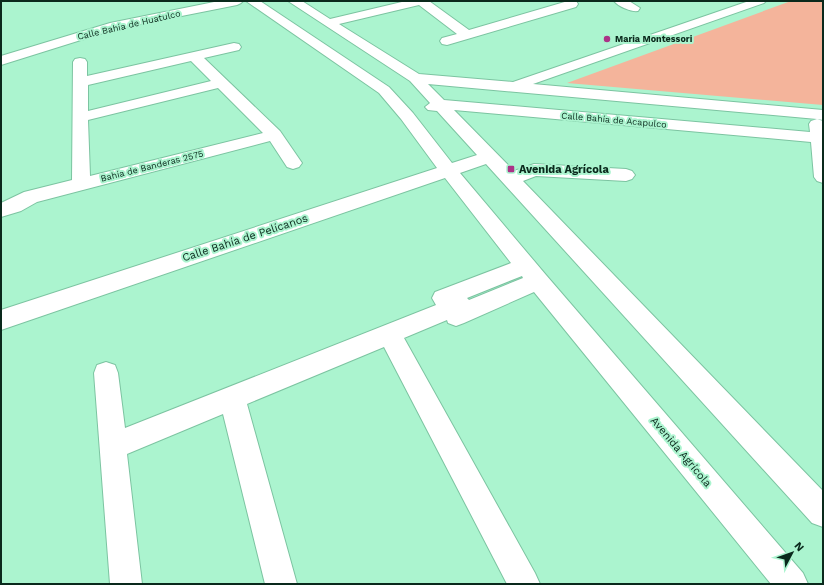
<svg xmlns="http://www.w3.org/2000/svg" width="824" height="585" viewBox="0 0 824 585" font-family="'Work Sans',sans-serif">
  <style>
    .green { fill: #f4b49b }
    .lines { fill: none; stroke-linecap: round; stroke-linejoin: round }
    .minor-casing { stroke: #7cc4a1; stroke-width: 2 }
    .minor { fill: #fff; fill-rule: evenodd }
    .poi-dot { fill: #ab3287; stroke: #abf4cf; stroke-width: 1.5 }
    .labels { text-anchor: middle; dominant-baseline: central; stroke-width: 4; stroke-linejoin: round; paint-order: stroke }
    .far-street-label { font-size: 9px; fill: #0a291c; stroke: #abf4cf }
    .far-poi-label { font-size: 9px; font-weight: bold; fill: #0a291c; stroke: #abf4cf; text-anchor: start }
    .poi-label { font-size: 11px; font-weight: bold; fill: #0a291c; stroke: #abf4cf; text-anchor: start }
    .street-label { font-size: 11px; fill: #0a291c; stroke: #abf4cf }
  </style>
  <rect width="100%" height="100%" fill="#abf4cf"/>
  <polygon class="green" points="791,1 823,1 823,105 567,83"/>
  <g class="lines">
    <g class="minor-casing">
      <g id="minor">
        <polygon points="219,1 243,1 241,3 237,5 116,29 1,65 1,56 110,23"/>
        <path d="M 246,1 L 260,1 L 389,87 L 413,113 L 452,163 L 477,155 L 437,111 L 428,110 L 425,107 L 430,103 L 410,81 L 288,1 L 302,1 L 330,19 L 406,1 L 429,1 L 469,30 L 568,1 L 576,1 L 578,4 L 576,7 L 447,45 L 442,44 L 440,41 L 442,38 L 457,34 L 419,5 L 339,24 L 419,74 L 513,82 L 749,1 L 766,1 L 764,3 L 533,84 L 823,110 L 823,120 L 817,119 L 823,121 L 823,183 L 817,181 L 814,177 L 811,142 L 454,110 L 514,171 L 534,164 L 626,169 L 632,171 L 635,175 L 632,179 L 626,181 L 536,176 L 523,181 L 823,491 L 823,527 L 812,523 L 486,164 L 460,173 L 546,275 L 803,573 L 808,584 L 771,584 L 534,292 L 464,323 L 456,326 L 448,323 L 447,320 L 404,338 L 535,573 L 540,584 L 507,584 L 384,347 L 247,404 L 297,584 L 265,584 L 223,414 L 127,454 L 142,584 L 110,584 L 94,373 L 97,365 L 106,362 L 115,365 L 118,373 L 125,428 L 436,305 L 432,298 L 435,292 L 511,263 L 445,178 L 1,330 L 1,310 L 437,168 L 401,119 L 379,93 ZM 428,84 L 817,119 L 811,121 L 809,124 L 810,132 L 444,100 ZM 522,276 L 523,278 L 469,300 L 467,298 Z"/>
        <path d="M 614,1 L 629,1 L 640,8 L 638,11 C 631,12 619,7 614,1 Z"/>
        <path d="M 234,43 L 239,44 L 241,47 L 239,50 L 204,58 L 280,131 L 302,163 L 299,167 L 293,169 L 287,167 L 270,141 L 37,202 L 21,211 L 1,217 L 1,203 L 24,192 L 72,180 L 73,62 L 75,59 L 80,58 L 85,59 L 87,62 L 87,76 ZM 191,61 L 211,81 L 88,111 L 88,85 ZM 218,88 L 263,133 L 90,176 L 88,120 Z"/>
      </g>
    </g>
    <use href="#minor" class="minor"/>
  </g>
  <g class="poi-dot">
    <circle cx="607" cy="39" r="4"/>
    <rect x="507" y="165" width="8" height="8" rx="2"/>
  </g>
  <g class="labels">
    <g class="far-street-label">
      <text transform="translate(129 25) rotate(-13)">Calle Bahía de Huatulco</text>
      <text transform="translate(614 120) rotate(5)">Calle Bahía de Acapulco</text>
      <text transform="translate(152 166) rotate(-14)">Bahía de Banderas 2575</text>
    </g>
    <g class="far-poi-label">
      <text x="615" y="39">Maria Montessori</text>
    </g>
    <g class="poi-label">
      <text x="519" y="169">Avenida Agrícola</text>
    </g>
    <g class="street-label">
      <text transform="translate(245 238) rotate(-18)">Calle Bahía de Pelícanos</text>
      <text transform="translate(681 452) rotate(50)">Avenida Agrícola</text>
    </g>
  </g>
  <rect width="824" height="585" fill="none" stroke="#0a291c" stroke-width="4"/>
  <g transform="translate(792 553) rotate(49)" stroke="#abf4cf" stroke-width="3" paint-order="stroke">
  <path d="M0-3L7 15L0 10L-7 15Z" fill="#0a291c"/>
  <text y="-6" font-size="11" font-weight="bold" text-anchor="middle" fill="#0a291c">N</text>
  </g>
</svg>
